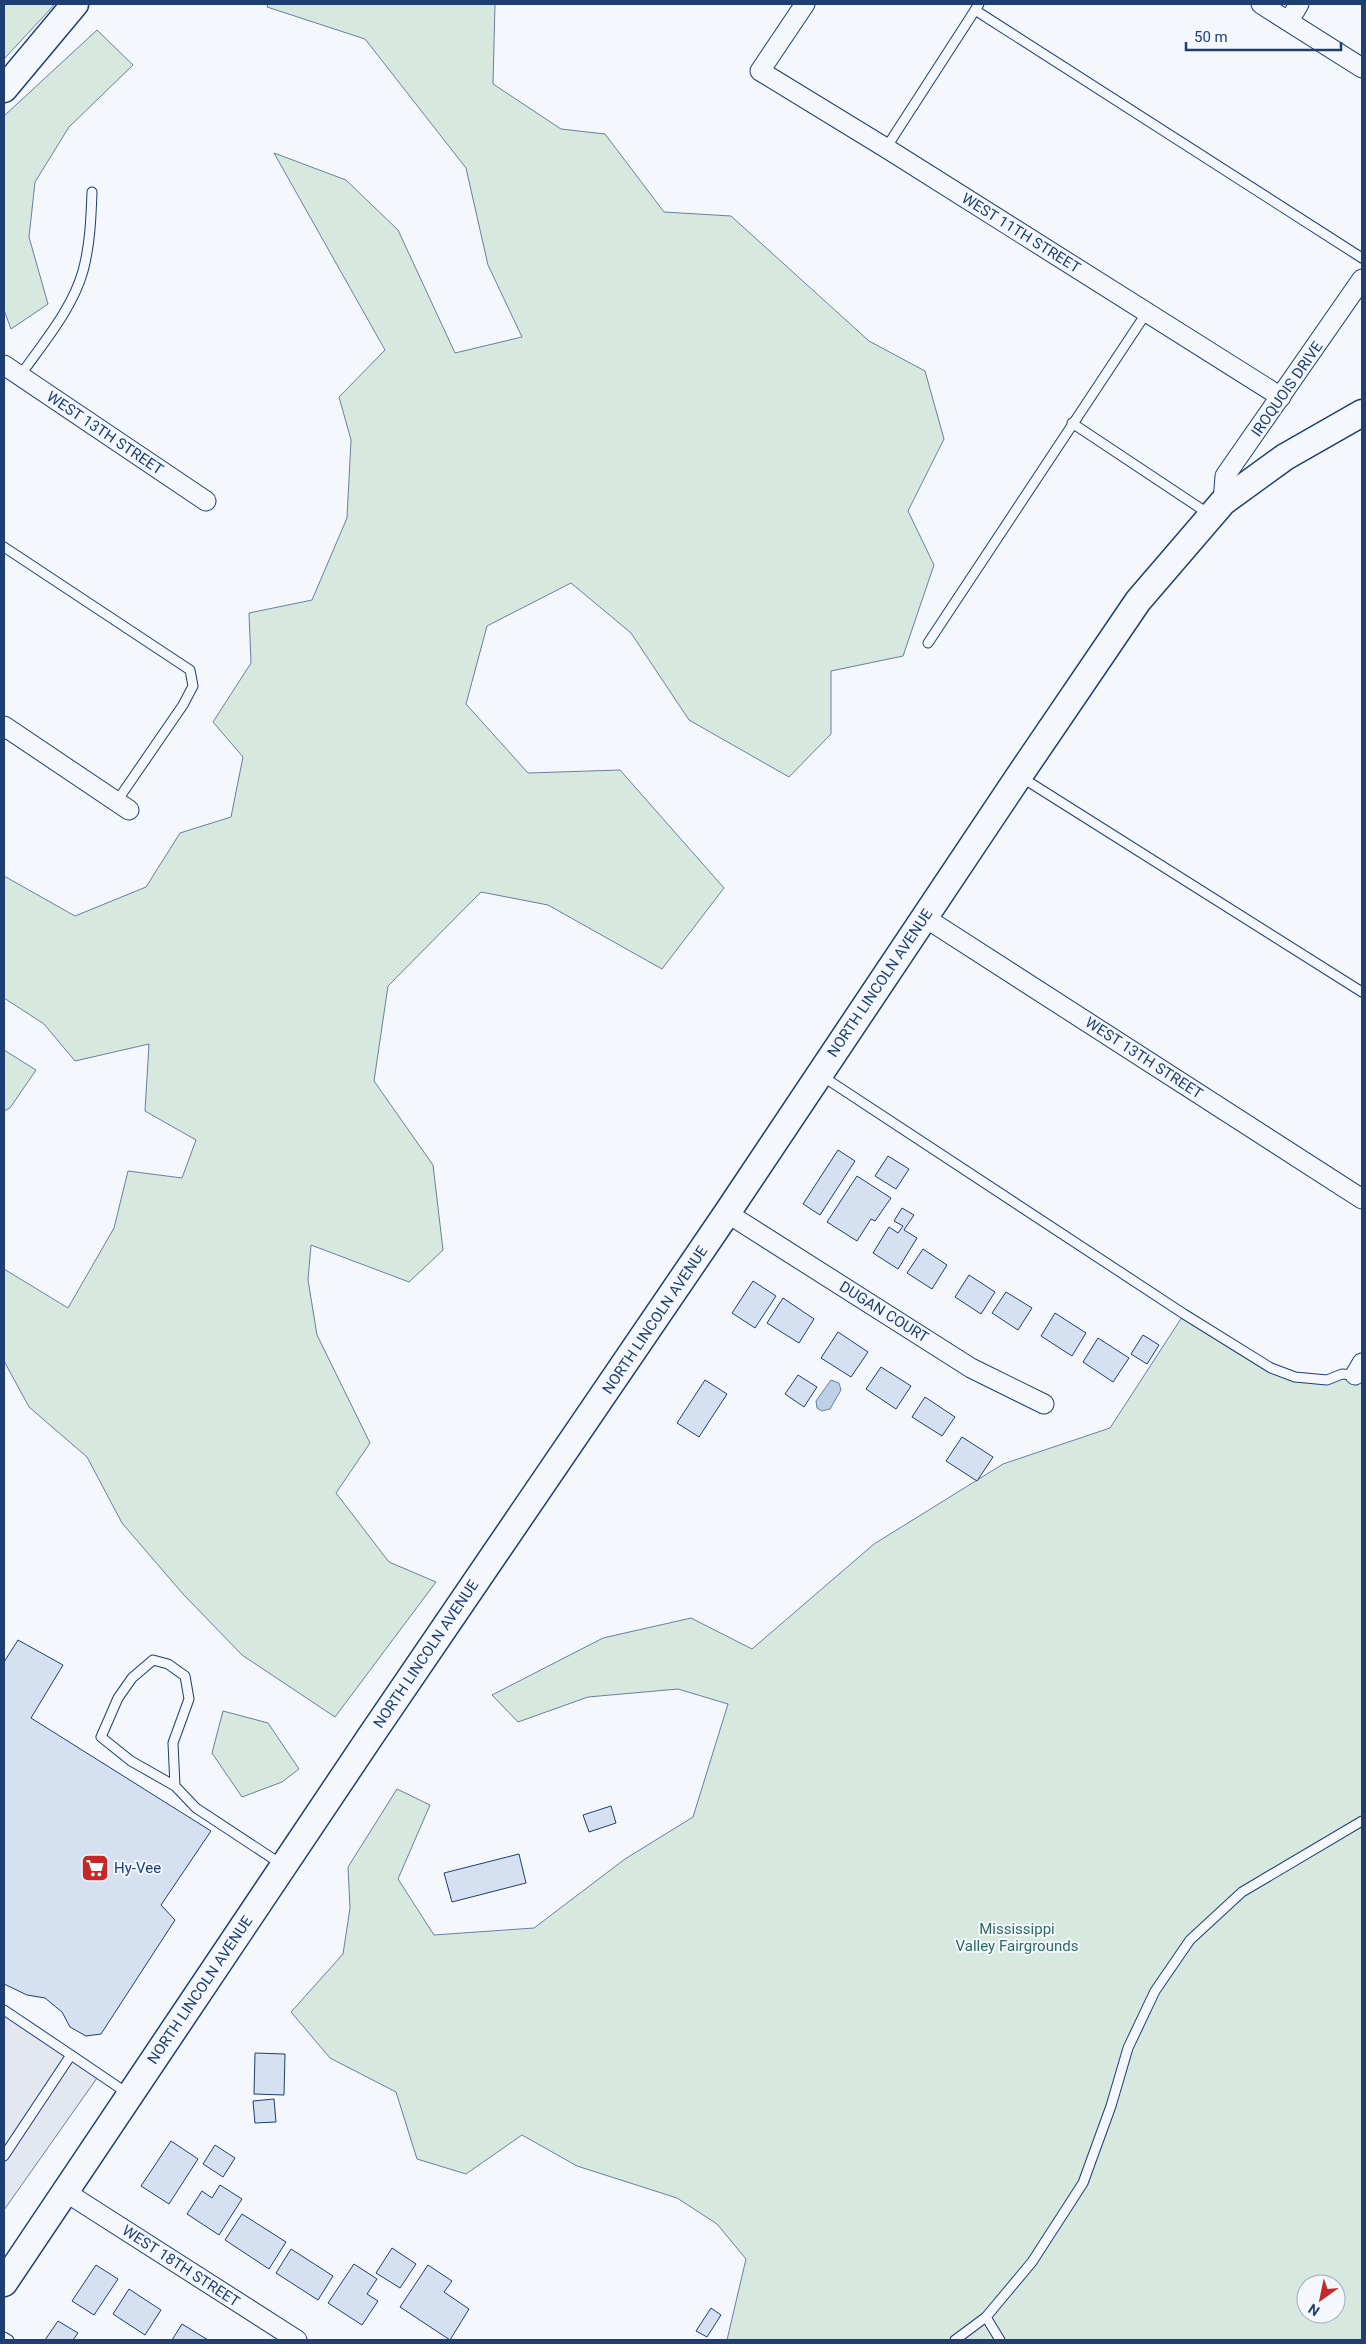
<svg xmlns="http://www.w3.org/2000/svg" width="1366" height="2344" viewBox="0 0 1366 2344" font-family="Roboto,sans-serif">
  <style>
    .green { fill: #d7e8df; stroke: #687fa3; fill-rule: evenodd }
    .parking { fill: #e3e8f0; stroke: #687fa3 }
    .water { fill: #bed0e5; stroke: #687fa3 }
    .building { fill: #d5e0f0; stroke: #1d3f73 }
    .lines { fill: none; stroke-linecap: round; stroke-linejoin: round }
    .lane-casing { stroke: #1d3f73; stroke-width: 11 }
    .street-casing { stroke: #1d3f73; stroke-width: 21 }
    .secondary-casing { stroke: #1d3f73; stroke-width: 29 }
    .lane { stroke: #f4f7fb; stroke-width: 9 }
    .street { stroke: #f4f7fb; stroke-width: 19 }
    .secondary { stroke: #f4f7fb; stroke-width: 26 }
    .labels { text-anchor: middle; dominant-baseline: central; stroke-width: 4; stroke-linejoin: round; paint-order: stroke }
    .street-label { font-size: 15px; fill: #1d3f73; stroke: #f4f7fb }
    .poi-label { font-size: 15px; fill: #1d3f73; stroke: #f4f7fb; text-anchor: start }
    .park-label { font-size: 15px; fill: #2c6c60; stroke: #f4f7fb }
  </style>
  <rect width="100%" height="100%" fill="#f4f7fb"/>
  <g class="green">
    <polygon points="4,4 55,4 4,59"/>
    <polygon points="268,4 495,4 493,84 561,129 605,134 664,212 731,216 869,341 925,371 944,439 908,511 934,565 903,656 831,671 831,734 789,777 689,720 631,633 571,583 487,626 466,704 528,773 620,770 724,888 662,969 548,905 481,892 388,986 374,1081 433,1165 443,1250 409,1282 311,1245 308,1280 317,1335 370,1443 336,1493 389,1562 436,1582 335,1717 242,1655 183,1594 122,1523 87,1457 29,1407 4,1361 4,1269 68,1308 114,1228 128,1171 182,1178 196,1140 145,1111 149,1044 75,1061 44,1024 4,998 4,876 75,916 146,887 180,833 231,817 243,757 213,722 251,663 249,613 312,600 347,518 351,440 339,397 385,350 274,153 346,180 398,230 455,353 522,337 488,265 466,168 365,39 267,7"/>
    <polygon points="97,30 133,65 69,127 35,182 29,237 48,304 11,329 4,310 4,116"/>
    <polygon points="4,1050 36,1070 10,1108 4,1111"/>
    <path d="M 1184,1314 L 1271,1368 L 1327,1380 L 1362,1363 L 1362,2340 L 727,2340 L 746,2259 L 717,2224 L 677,2198 L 577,2166 L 522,2135 L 466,2174 L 417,2159 L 396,2092 L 330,2058 L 291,2012 L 343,1954 L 350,1908 L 348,1867 L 397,1789 L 430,1805 L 398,1879 L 434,1935 L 534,1928 L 625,1859 L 693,1817 L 728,1704 L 678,1689 L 588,1697 L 518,1722 L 492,1695 L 603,1638 L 691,1618 L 752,1649 L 874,1544 L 1003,1464 L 1110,1428 ZM 1306,2284 L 1336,2284 L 1336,2314 L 1306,2314 Z"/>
    <polygon points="223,1711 268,1723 299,1769 282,1782 242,1797 212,1753"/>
  </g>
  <polygon class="parking" points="4,2010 97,2078 4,2210"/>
  <polygon class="water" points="831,1380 839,1383 841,1390 830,1409 822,1411 817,1408 816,1401"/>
  <g class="building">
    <polygon points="838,1150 855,1161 820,1215 803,1204"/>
    <polygon points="888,1156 909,1169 896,1189 875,1176"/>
    <polygon points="857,1176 891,1198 875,1221 871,1219 857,1241 827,1222"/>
    <polygon points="902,1208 914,1215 904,1230 917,1238 898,1269 873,1253 889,1227 898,1233 903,1226 894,1221"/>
    <polygon points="923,1249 947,1265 932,1289 907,1273"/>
    <polygon points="969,1275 995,1292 981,1314 955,1297"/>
    <polygon points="753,1281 776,1296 755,1328 732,1313"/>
    <polygon points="1006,1292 1032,1308 1018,1330 992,1313"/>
    <polygon points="783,1298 814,1319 799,1343 767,1323"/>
    <polygon points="1055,1313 1086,1333 1072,1356 1041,1336"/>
    <polygon points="838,1332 868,1352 851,1377 821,1358"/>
    <polygon points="1143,1335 1159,1345 1147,1364 1131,1354"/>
    <polygon points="1098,1338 1129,1358 1113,1382 1083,1362"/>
    <polygon points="881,1367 911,1386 896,1409 866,1389"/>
    <polygon points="798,1375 817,1387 804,1407 785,1394"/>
    <polygon points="705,1380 727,1394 699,1437 677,1423"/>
    <polygon points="925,1397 955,1417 942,1436 912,1417"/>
    <polygon points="962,1437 993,1457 977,1481 946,1461"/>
    <polygon points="18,1640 63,1665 31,1718 211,1831 161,1905 175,1920 101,2034 86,2036 70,2027 62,2012 45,1998 27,1995 4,1984 4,1662"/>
    <polygon points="611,1806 616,1823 589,1832 583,1815"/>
    <polygon points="519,1854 526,1883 452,1902 444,1873"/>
    <polygon points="255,2053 285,2054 284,2095 254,2094"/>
    <polygon points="274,2099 276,2122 255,2123 253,2101"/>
    <polygon points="171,2141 198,2159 169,2204 141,2186"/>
    <polygon points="215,2145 235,2158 223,2177 203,2164"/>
    <polygon points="220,2185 242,2199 219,2235 187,2214 202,2191 212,2198"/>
    <polygon points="242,2214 286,2242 269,2269 225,2240"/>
    <polygon points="392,2248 416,2264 400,2288 376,2273"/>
    <polygon points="291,2249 333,2276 318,2300 276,2273"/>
    <polygon points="354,2264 377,2279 367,2294 378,2301 362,2325 328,2303"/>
    <polygon points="96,2265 118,2279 94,2315 72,2301"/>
    <polygon points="428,2265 452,2281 444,2292 469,2309 450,2340 400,2307"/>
    <polygon points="129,2289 161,2310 145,2335 113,2314"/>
    <polygon points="711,2308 721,2315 707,2337 696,2331"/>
    <polygon points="58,2321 78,2333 73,2340 45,2340"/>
    <polygon points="182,2324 208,2340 172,2340"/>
  </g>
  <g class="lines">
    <g class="lane-casing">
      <g id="lane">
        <polyline points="975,10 1362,258"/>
        <polyline points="886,148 979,4"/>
        <path d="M 20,376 C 42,344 72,310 83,271 C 90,245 91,219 92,192"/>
        <polyline points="1072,423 1209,514"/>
        <polyline points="4,547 190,670 193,686 183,705 117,801"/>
        <polyline points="928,643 1147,312"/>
        <polyline points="1021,777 1362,992"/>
        <polyline points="822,1076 1184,1314 1271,1368 1295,1377 1327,1380 1342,1374 1355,1375"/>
        <polyline points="175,1786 131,1761 101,1737 118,1698 132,1678 153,1660 168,1664 185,1676 189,1699 173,1743 175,1786 196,1808 281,1864"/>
        <polyline points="4,2010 71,2055 4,2156"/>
        <polyline points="71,2055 127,2093"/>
        <polyline points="986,2317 1000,2340"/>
        <polyline points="4,2337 9,2340"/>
        <polyline points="955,2340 986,2317 1032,2262 1083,2183 1111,2106 1128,2048 1155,1991 1190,1940 1242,1892 1362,1821"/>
      </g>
    </g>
    <g class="street-casing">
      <g id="street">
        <polyline points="805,4 760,71 886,148 1281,397"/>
        <polyline points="1261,4 1362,68"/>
        <polyline points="1289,21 1299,4"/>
        <polyline points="4,365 206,501"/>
        <polyline points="1223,502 1225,476 1362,279"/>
        <polyline points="4,726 129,810"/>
        <polyline points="924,917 1362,1199"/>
        <polyline points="727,1213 971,1368 1044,1404"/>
        <polyline points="1355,1375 1362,1363"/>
        <polyline points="64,2191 297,2340"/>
      </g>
    </g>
    <g class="secondary-casing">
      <g id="secondary">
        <polyline points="4,89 75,4"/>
        <polyline points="4,2283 370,1737 727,1213 1019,776 1138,601 1223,502 1285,457 1362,413"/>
      </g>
    </g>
    <use href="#lane" class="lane"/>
    <use href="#street" class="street"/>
    <use href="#secondary" class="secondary"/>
  </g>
  <defs>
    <g id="supermarket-square" transform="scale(1.4375)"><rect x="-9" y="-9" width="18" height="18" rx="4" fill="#c62828" stroke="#f4f7fb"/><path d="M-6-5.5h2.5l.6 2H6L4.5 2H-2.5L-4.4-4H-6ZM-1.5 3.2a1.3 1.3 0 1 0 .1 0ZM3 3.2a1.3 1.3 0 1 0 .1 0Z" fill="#fff"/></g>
  </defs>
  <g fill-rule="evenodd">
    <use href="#supermarket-square" x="95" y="1868"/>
  </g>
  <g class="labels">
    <g class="street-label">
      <text transform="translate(1021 233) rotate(32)">WEST 11TH STREET</text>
      <text transform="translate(1287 389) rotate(-55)">IROQUOIS DRIVE</text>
      <text transform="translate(105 433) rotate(34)">WEST 13TH STREET</text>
      <text transform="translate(880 983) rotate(-56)">NORTH LINCOLN AVENUE</text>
      <text transform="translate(1144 1058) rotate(33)">WEST 13TH STREET</text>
      <text transform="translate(884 1312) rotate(32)">DUGAN COURT</text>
      <text transform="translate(655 1320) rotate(-56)">NORTH LINCOLN AVENUE</text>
      <text transform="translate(426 1654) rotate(-56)">NORTH LINCOLN AVENUE</text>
      <text transform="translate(200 1990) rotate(-56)">NORTH LINCOLN AVENUE</text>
      <text transform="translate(181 2266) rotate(33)">WEST 18TH STREET</text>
    </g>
    <g class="poi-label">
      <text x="114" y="1868">Hy-Vee</text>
    </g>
    <g class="park-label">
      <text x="1017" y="1929">Mississippi<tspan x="1017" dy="17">Valley Fairgrounds</tspan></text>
    </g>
  </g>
  <rect width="1366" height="2344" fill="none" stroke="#1d3f73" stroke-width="10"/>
  <g transform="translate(1321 2299) rotate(213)"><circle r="24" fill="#f4f7fb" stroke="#9eadc5"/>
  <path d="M0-4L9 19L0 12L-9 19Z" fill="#c62828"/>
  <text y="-8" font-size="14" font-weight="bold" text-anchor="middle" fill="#1d3f73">N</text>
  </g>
  <path d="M1186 42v8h155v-8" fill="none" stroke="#1d3f73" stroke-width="2.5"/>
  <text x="1194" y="42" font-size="15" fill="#1d3f73" stroke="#f4f7fb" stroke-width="4" paint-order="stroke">50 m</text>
</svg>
